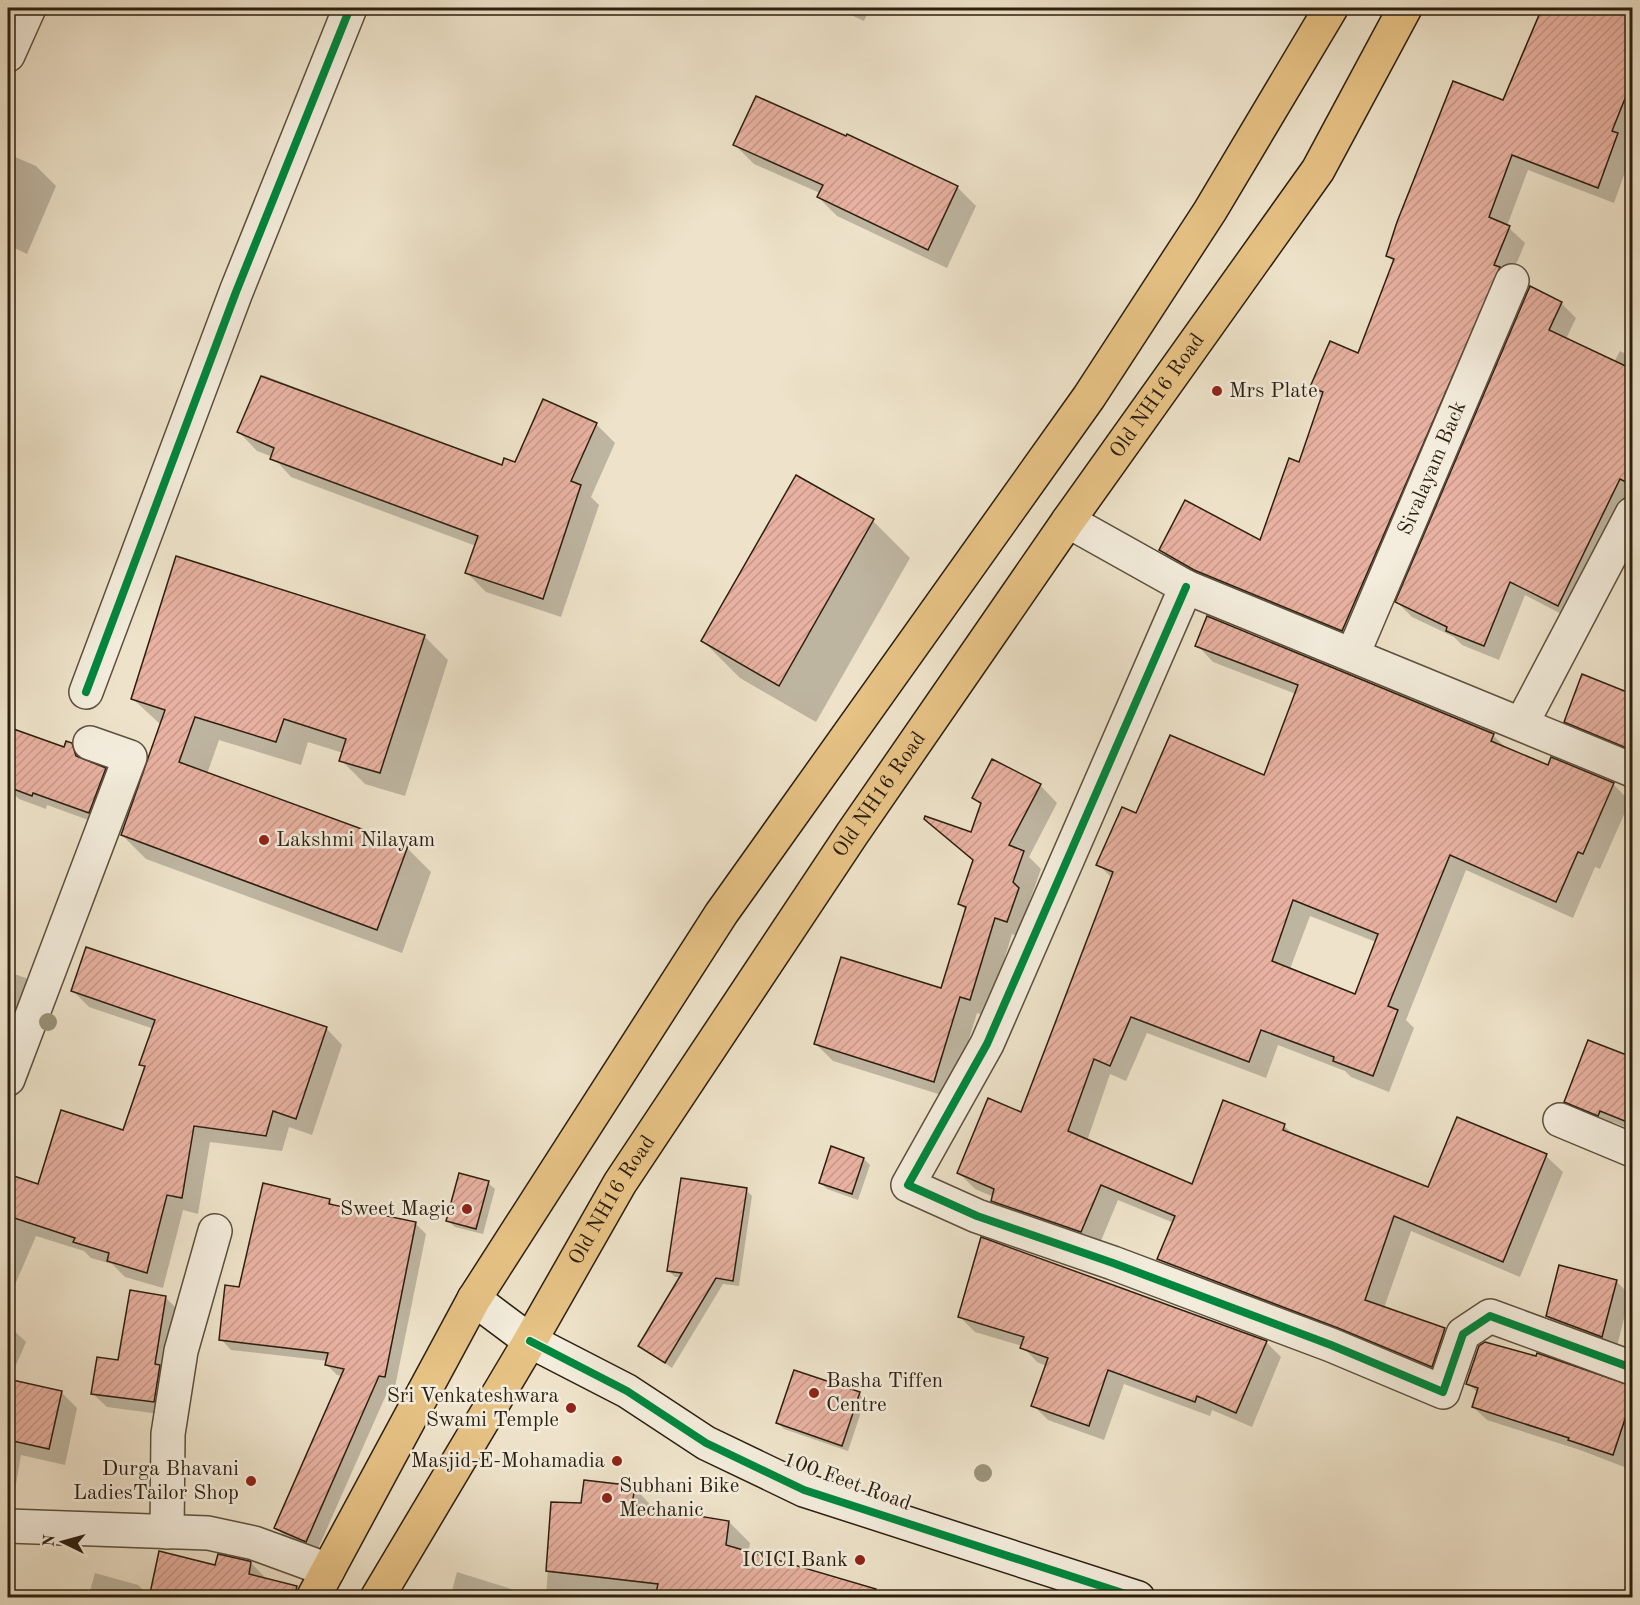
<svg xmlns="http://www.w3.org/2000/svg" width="1640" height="1605" viewBox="0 0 1640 1605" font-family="'Old Standard TT',serif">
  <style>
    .shadow { fill: #0003; fill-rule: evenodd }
    .building { fill: url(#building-hatch); stroke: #2c1f0f; stroke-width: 1.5; fill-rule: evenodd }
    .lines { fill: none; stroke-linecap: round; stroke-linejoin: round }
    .street-casing { stroke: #5c503e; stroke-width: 36 }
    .secondary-casing { stroke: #2c1f0f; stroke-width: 36 }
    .primary-casing { stroke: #2c1f0f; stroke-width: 36 }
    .street { stroke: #f4eddd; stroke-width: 33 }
    .secondary { stroke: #f4eddd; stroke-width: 33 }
    .primary { stroke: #e7c285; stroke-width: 33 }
    .cycleway-casing { stroke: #f4eddd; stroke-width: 11 }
    .cycleway { stroke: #00873e; stroke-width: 8 }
    .tree { fill: #9a937a }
    .poi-dot { fill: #8f2418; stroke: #f4eddd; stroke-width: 2 }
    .labels { text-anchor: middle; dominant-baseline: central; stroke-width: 5; stroke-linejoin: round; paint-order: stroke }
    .poi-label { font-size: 21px; fill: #2c1f0f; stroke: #f4eddd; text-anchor: end }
    .street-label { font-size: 21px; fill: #2c1f0f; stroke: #f4eddd }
  </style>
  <defs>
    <pattern id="building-hatch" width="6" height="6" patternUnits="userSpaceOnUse" patternTransform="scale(1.5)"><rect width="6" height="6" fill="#e8b1a1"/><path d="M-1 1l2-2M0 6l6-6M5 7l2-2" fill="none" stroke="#c79889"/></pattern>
  </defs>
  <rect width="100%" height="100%" fill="#eee3ca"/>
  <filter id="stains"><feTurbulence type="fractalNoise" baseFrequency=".00333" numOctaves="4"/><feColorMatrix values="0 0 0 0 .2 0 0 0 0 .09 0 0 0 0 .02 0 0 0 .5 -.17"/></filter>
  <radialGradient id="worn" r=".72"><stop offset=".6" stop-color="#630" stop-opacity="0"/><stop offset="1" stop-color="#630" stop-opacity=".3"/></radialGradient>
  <g class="shadow">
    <polygon points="836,8 870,8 864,21"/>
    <polygon points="1543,8 1632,8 1632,134 1628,145 1632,153 1614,203 1528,170 1507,226 1525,243 1358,646 1176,566 1161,550 1261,543 1300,463 1323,398 1312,386 1359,355 1394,262 1388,256 1504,102"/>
    <polygon points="735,145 957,187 976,206 947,268 837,216 818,197 820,193 754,164"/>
    <polygon points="8,154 36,166 56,186 27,254 8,245"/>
    <polygon points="1561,303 1576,318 1566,339 1614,362 1620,351 1632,357 1632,519 1573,620 1525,595 1499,660 1462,645 1454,637 1412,617 1397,602"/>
    <polygon points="263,375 502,467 516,464 596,424 615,443 591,497 599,505 561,617 486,592 467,573 476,546 291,477 273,457 257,451 239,432"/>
    <polygon points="873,521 910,558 816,722 740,678 703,641"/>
    <polygon points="424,636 448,660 405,796 365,784 341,760 343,753 308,742 301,765 219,740 207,774 407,848 431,872 402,953 146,859 122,835 161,725 133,699"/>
    <path d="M 1197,645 L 1493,735 L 1507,749 L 1548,767 L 1613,784 L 1630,801 L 1600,869 L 1595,867 L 1573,918 L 1466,870 L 1406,1020 L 1414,1028 L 1389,1092 L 1351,1077 L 1345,1071 L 1278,1045 L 1266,1078 L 1147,1033 L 1126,1081 L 1110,1074 L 1087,1141 L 1193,1186 L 1284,1126 L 1294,1135 L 1429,1189 L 1546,1156 L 1563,1172 L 1520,1277 L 1411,1231 L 1384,1308 L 1444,1329 L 1461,1346 L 1448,1382 L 1175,1275 L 1159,1259 L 1174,1223 L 1118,1200 L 1098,1248 L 1009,1217 L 993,1201 L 994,1197 L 975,1189 L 959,1173 L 1022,1114 L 1112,878 L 1098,864 L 1136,815 L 1265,777 L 1296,694 L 1213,662 ZM 1310,916 L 1376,942 L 1356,996 L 1290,969 Z"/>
    <polygon points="1583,676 1632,695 1632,757 1580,735 1566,722"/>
    <polygon points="8,718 10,721 8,728 65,748 71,745 86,761 105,770 118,783 102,825 47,805 46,809 19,799 8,788"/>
    <polygon points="1040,785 1057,803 1029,857 1041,869 1030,900 1036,906 1024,939 1012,934 987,1016 977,1013 951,1098 833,1061 816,1044 942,990 966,910 959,904 974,862 926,818 972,834 982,806 974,798"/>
    <polygon points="8,972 26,978 32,984 8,1037"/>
    <polygon points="73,991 326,1028 342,1045 312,1135 289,1127 282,1151 210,1142 198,1214 183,1210 163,1288 125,1277 112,1264 91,1258 84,1251 36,1236 8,1301 8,1175 39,1185 124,1131 145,1068 141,1064 154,1029 89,1007"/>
    <polygon points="1589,1042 1632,1059 1632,1130 1613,1122 1611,1127 1579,1114 1566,1102"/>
    <polygon points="864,1159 870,1165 858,1200 827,1189 821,1183"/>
    <polygon points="488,1183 495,1189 483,1234 455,1227 448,1221"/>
    <polygon points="746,1190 752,1196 739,1286 723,1284 672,1368 640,1346 681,1277 675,1277 668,1270"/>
    <polygon points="329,1201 336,1207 416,1224 426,1234 395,1387 390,1386 317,1551 286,1538 276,1527 342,1376 337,1375 327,1365 328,1361 231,1350 221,1339 240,1288"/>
    <polygon points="1616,1281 1630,1295 1616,1350 1561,1330 1547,1316"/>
    <polygon points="165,1297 179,1311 167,1415 107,1407 93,1394"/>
    <polygon points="960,1317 1266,1342 1281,1357 1252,1427 1212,1410 1210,1416 1124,1384 1104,1440 1048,1420 1033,1405 1046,1366 1037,1362 1022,1346 975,1332"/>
    <polygon points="8,1325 26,1342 9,1381 61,1392 77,1408 65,1465 21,1455 9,1525"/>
    <polygon points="1493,1344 1625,1387 1632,1386 1632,1451 1627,1468 1580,1450 1487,1420 1473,1407 1478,1393 1467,1383"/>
    <polygon points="859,1393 865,1400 848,1451 784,1429 778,1423"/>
    <polygon points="634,1487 655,1510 729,1522 750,1543 748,1553 857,1598 546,1598 552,1503 582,1505"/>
    <polygon points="251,1563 285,1598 88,1598 95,1573 138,1585 150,1597 217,1567"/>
    <polygon points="457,1572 540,1598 450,1598"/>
  </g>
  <g class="building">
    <polygon points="1542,8 1632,8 1632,81 1612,131 1618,133 1598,188 1512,155 1489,217 1510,226 1494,265 1500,267 1342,631 1194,570 1159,550 1185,500 1260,540 1289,458 1299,462 1323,392 1310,387 1330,341 1358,353 1394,259 1386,256 1397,222 1453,81 1503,100"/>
    <polygon points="756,96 846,136 847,134 958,186 928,250 817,197 823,185 733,145"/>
    <polygon points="1530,286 1562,302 1549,330 1632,369 1632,485 1620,479 1558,606 1510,582 1484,646 1446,631 1447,627 1395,602"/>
    <polygon points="261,376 502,465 504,458 515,462 543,399 597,423 571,481 581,485 543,599 465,573 478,536 270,459 274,448 237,432"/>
    <polygon points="796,475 874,519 779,686 701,641"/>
    <polygon points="176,556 425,635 380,773 339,761 346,739 284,719 276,742 195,717 179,762 408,846 377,930 121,835 165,710 131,699"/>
    <path d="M 1207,616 L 1494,734 L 1491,741 L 1548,765 L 1551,757 L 1614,783 L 1583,854 L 1578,852 L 1556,902 L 1450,855 L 1388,1006 L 1398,1010 L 1373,1076 L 1333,1061 L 1334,1057 L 1261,1030 L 1249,1062 L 1131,1017 L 1110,1066 L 1094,1059 L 1068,1131 L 1192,1184 L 1223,1100 L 1285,1124 L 1283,1130 L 1428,1187 L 1457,1117 L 1547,1154 L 1503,1262 L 1394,1216 L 1365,1300 L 1445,1328 L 1432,1367 L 1338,1328 L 1157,1259 L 1175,1216 L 1101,1185 L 1081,1232 L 991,1201 L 994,1189 L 957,1173 L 988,1098 L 1021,1112 L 1113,872 L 1096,865 L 1122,807 L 1136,813 L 1170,735 L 1264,775 L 1298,685 L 1195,646 ZM 1293,900 L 1378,934 L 1355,994 L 1272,961 Z"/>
    <polygon points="1582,674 1632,694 1632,741 1629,749 1564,722"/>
    <polygon points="8,727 64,747 66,741 72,743 76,756 106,768 89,813 33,793 32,796 8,787"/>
    <polygon points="992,759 1041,784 1009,845 1024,851 1013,882 1019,888 1007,922 995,918 970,1000 960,997 934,1082 814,1044 841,957 941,988 966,907 958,904 973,860 924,819 925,816 971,832 981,803 972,798"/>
    <polygon points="86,947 327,1027 296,1119 273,1111 266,1136 194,1126 182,1198 167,1195 147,1273 107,1261 109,1253 73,1242 75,1238 8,1216 8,1174 38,1184 61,1110 123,1130 145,1066 139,1065 155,1020 71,991"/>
    <polygon points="1588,1040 1632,1057 1632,1124 1600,1111 1598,1116 1564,1102"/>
    <polygon points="831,1146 864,1158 852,1194 819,1183"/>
    <polygon points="459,1173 489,1181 476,1229 446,1221"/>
    <polygon points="681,1178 747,1188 733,1281 716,1278 665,1363 638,1346 682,1273 667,1271"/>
    <polygon points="263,1183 330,1199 329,1204 416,1222 385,1377 379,1376 306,1542 274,1528 344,1369 325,1365 328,1353 219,1340 225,1285 239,1287"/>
    <polygon points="981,1237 1267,1341 1236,1413 1197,1396 1195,1402 1108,1370 1089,1426 1031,1406 1048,1358 1020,1348 1024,1337 958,1317"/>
    <polygon points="1559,1265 1617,1280 1602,1337 1546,1316"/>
    <polygon points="130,1290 166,1296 155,1364 160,1365 154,1402 91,1394 97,1357 118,1360"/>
    <polygon points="1485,1342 1536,1356 1537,1353 1632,1386 1632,1398 1613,1455 1568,1440 1569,1438 1472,1407 1478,1388 1466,1384 1479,1346"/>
    <polygon points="794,1370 860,1392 842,1446 776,1423"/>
    <polygon points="8,1379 62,1391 49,1449 8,1440"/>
    <polygon points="584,1480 635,1486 632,1505 729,1521 726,1545 876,1589 875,1598 655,1598 658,1584 546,1571 551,1502 581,1503"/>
    <polygon points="159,1551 215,1565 218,1554 249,1561 251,1562 249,1574 297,1586 294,1598 149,1598"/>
  </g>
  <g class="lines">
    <g class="street-casing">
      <g id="street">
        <polyline points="8,55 29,8"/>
        <polyline points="1068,521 1186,587 1632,770"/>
        <polyline points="1186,587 987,1044 908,1185 977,1216 1113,1263 1331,1345 1443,1392 1463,1334 1490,1316 1632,1368"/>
        <path id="s1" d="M 1353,654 L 1512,281"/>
        <polyline points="86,692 236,292 350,8"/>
        <polyline points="1522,723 1632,514"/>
        <polyline points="8,1079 130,757 90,743"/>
        <polyline points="1560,1120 1632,1150"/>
        <polyline points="8,1526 208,1533 254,1543 328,1570"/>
        <polyline points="167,1532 168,1434 181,1351 215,1231"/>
      </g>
    </g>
    <g class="secondary-casing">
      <polyline id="secondary" points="474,1299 530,1341 627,1391 706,1443 804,1490 1138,1598"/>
    </g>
    <g class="primary-casing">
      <g id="primary">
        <polyline points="313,1598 474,1299 721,914 1089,397 1210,211 1331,8"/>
        <path id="s2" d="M 377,1598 L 530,1341 L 620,1183 L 852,834 L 1068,521 L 1318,170 L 1405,8"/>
      </g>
    </g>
    <use href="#street" class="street"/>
    <use href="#secondary" class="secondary"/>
    <use href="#primary" class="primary"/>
    <g class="cycleway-casing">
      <g id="cycleway">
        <polyline points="1186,587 987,1044 908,1185 977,1216 1113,1263 1331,1345 1443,1392 1463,1334 1490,1316 1632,1368"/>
        <polyline points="86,692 236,292 350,8"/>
        <polyline points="530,1341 627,1391 706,1443 804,1490 1138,1598"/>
      </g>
    </g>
    <use href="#cycleway" class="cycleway"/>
  </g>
  <g class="tree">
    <circle cx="48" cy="1022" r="9"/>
    <circle cx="983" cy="1473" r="9"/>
  </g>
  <g class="poi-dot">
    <circle cx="1217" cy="391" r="6"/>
    <circle cx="264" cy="840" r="6"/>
    <circle cx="467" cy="1209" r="6"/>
    <circle cx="814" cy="1393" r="6"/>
    <circle cx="571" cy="1408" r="6"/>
    <circle cx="617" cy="1461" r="6"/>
    <circle cx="251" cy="1481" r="6"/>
    <circle cx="607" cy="1498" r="6"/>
    <circle cx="860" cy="1560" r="6"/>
  </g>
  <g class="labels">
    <g class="poi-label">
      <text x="1229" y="391" text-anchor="start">Mrs Plate</text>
      <text x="276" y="840" text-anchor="start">Lakshmi Nilayam</text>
      <text x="455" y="1209">Sweet Magic</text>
      <text x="826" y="1381" text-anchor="start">Basha Tiffen<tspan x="826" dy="24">Centre</tspan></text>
      <text x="559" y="1396">Sri Venkateshwara<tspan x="559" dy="24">Swami Temple</tspan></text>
      <text x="605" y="1461">Masjid-E-Mohamadia</text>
      <text x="239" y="1469">Durga Bhavani<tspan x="239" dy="24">LadiesTailor Shop</tspan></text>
      <text x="619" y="1486" text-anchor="start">Subhani Bike<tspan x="619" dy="24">Mechanic</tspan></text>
      <text x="848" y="1560">ICICI Bank</text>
    </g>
    <g class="street-label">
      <text stroke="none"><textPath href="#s2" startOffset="1434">Old NH16 Road</textPath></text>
      <text stroke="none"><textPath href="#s1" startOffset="202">Sivalayam Back</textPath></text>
      <text stroke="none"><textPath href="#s2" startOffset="948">Old NH16 Road</textPath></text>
      <text stroke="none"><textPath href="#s2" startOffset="462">Old NH16 Road</textPath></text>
      <text transform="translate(847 1482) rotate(20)">100 Feet Road</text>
    </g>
  </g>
  <rect width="1640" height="1605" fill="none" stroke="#eee3ca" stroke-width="30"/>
  <rect x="9" y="9" width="1622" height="1587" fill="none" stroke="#2c1f0f" stroke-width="3"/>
  <rect x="15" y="15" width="1610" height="1575" fill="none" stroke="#2c1f0f" stroke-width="1.5"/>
  <g transform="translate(63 1542) rotate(275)" stroke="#f4eddd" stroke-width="4.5" paint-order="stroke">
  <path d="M0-4.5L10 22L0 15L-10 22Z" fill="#2c1f0f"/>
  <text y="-9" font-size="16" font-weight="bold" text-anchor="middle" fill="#2c1f0f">N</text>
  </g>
  <rect width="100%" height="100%" filter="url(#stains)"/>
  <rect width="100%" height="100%" fill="url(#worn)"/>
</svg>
